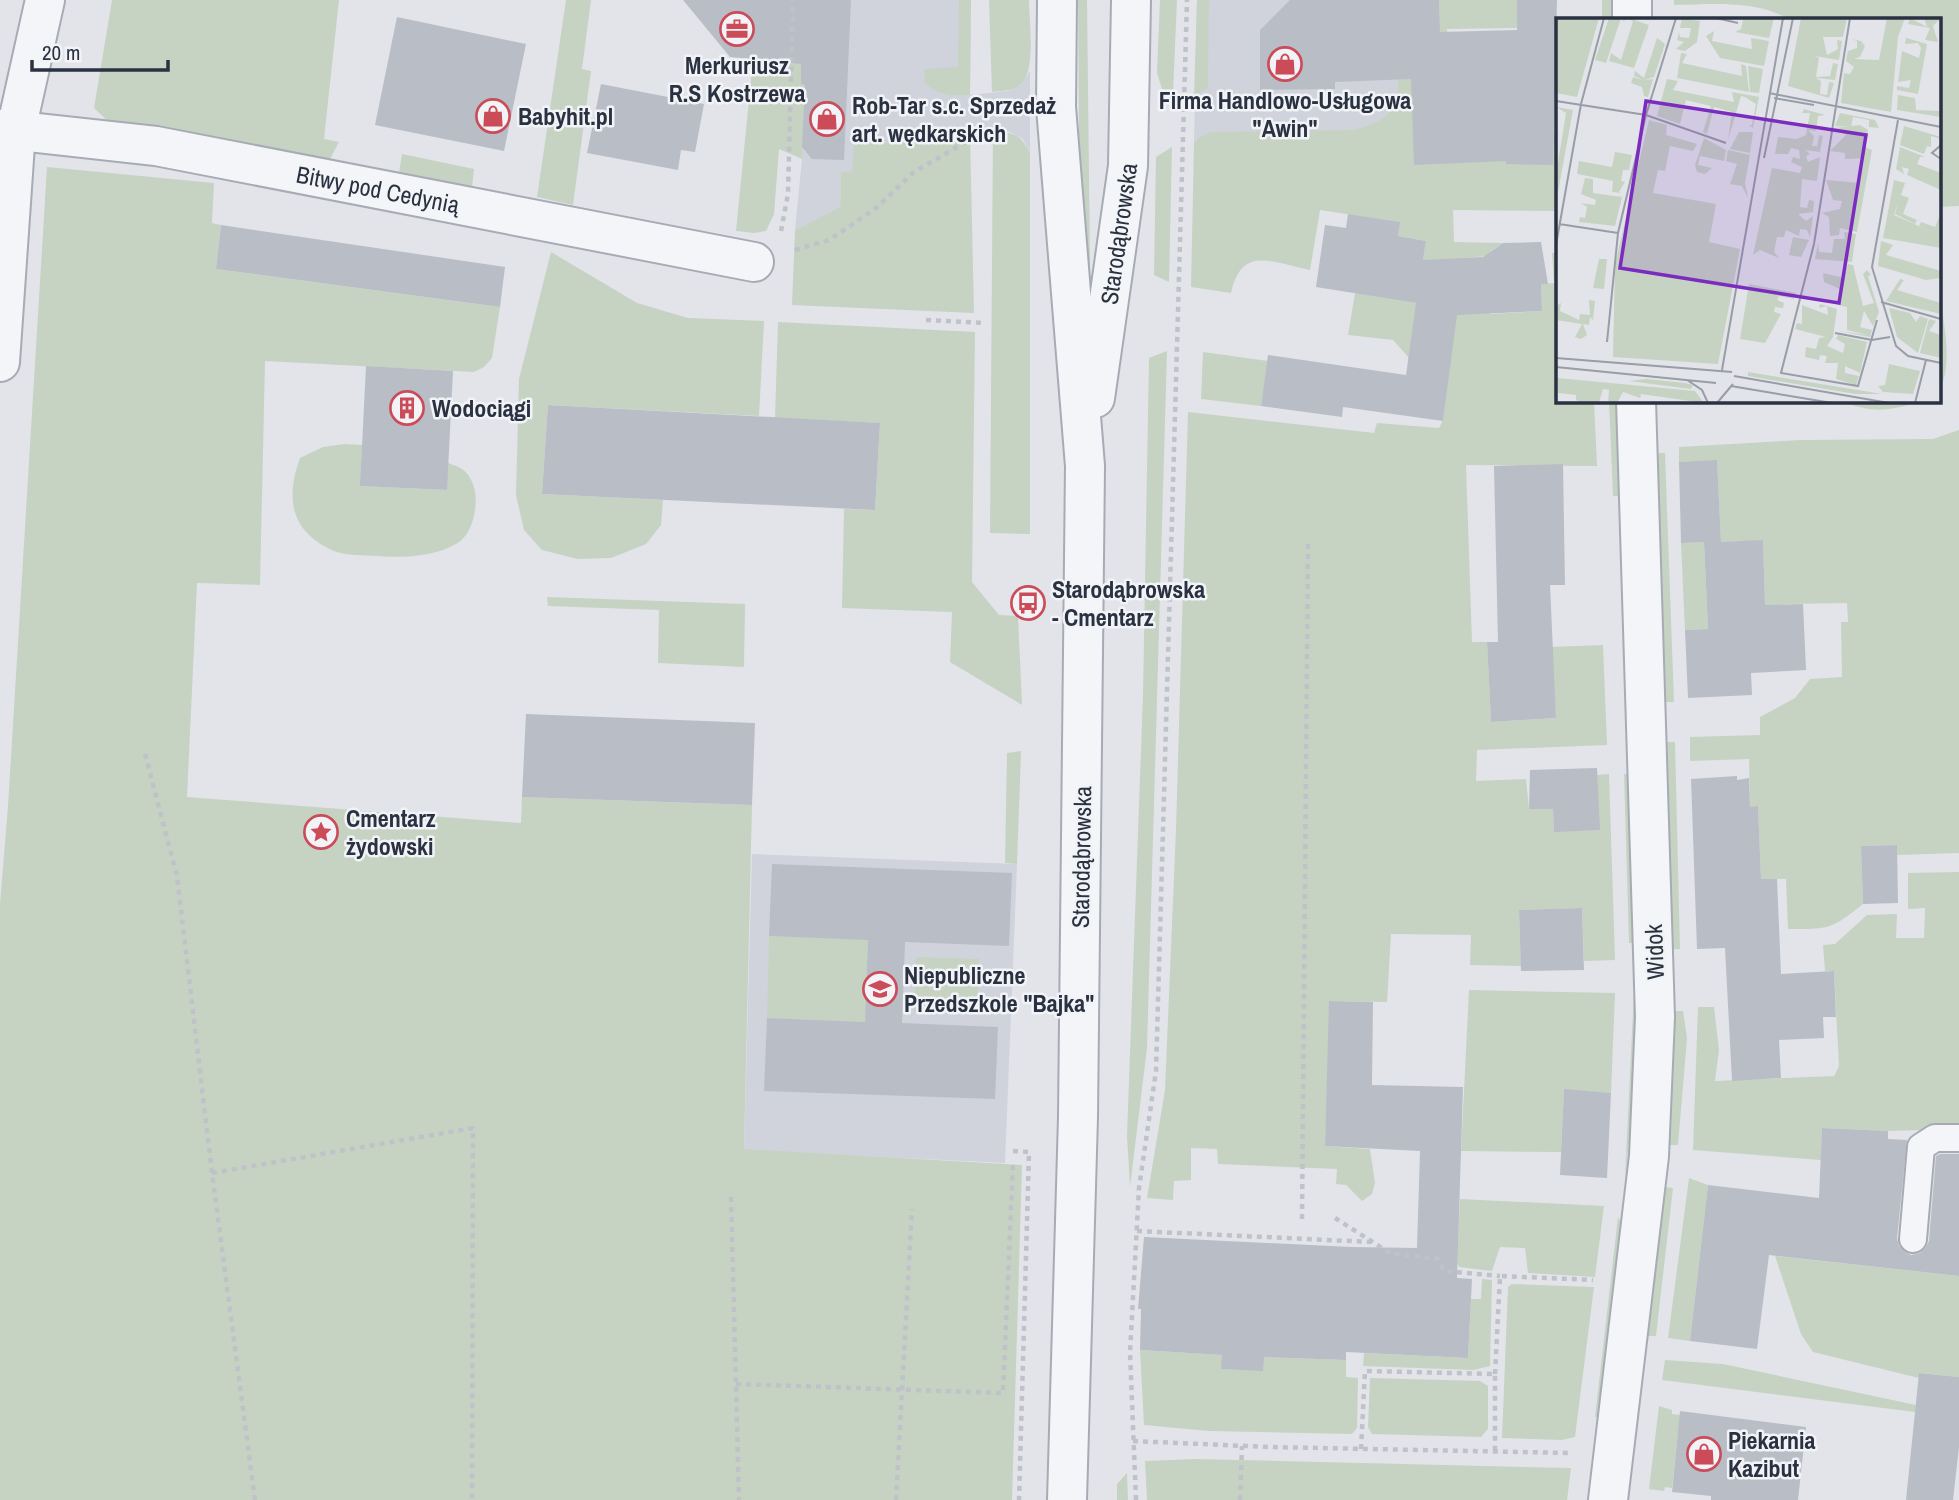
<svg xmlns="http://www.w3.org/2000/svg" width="1959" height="1500" viewBox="0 0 1959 1500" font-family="'Archivo Narrow',sans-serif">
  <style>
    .built { fill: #d0d3dc }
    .green { fill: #c6d3c3 }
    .building { fill: #b9bdc6 }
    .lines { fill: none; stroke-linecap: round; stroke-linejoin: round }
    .service-casing { stroke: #a7abb4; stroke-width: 30 }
    .minor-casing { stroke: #a7abb4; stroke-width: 42 }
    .tertiary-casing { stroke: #a7abb4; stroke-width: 42 }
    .path { stroke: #bfc2c8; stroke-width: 4.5; stroke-dasharray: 5 5; stroke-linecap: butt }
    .service { stroke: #f4f5f8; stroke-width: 26 }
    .minor { stroke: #f4f5f8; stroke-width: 38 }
    .tertiary { stroke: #f4f5f8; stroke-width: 38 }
    .labels { text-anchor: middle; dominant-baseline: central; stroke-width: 5; stroke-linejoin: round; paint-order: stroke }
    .poi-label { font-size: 24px; font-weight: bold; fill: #2a3241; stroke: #f1f3f7; text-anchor: start }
    .street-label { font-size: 24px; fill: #2a3241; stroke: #f1f3f7 }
    .inset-road { fill: none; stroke: #989da6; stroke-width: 2 }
    .view { fill: #7b2cbf; fill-opacity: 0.15; stroke: #7b2cbf; stroke-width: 3.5 }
    .inset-edge { fill: none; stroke: #2a3241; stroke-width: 3.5 }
  </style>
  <rect width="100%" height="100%" fill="#e2e4ea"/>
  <g class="built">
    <polygon points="804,0 971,0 970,95 1007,91 1021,85 1030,71 1030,154 1023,139 1010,132 993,131 956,132 955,143 855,143 852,171 841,173 840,207 795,230 802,159 804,85 801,84"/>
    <polygon points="1197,0 1439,0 1441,78 1398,94 1394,107 1385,117 1370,127 1352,130 1198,138 1194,143"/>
    <polygon points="752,854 1017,864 1005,1163 744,1150"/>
  </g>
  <g class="green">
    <polygon points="112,0 339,0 324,139 339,142 329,161 110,123 94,108"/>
    <polygon points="566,0 591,0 582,69 591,71 573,205 537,197"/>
    <polygon points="804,0 801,84 805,85 802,159 779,149 774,214 766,231 754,233 736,231 753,59"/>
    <path d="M 959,0 L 971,0 L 970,95 C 952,96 939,96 925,83 L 924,69 L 958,67 Z"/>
    <path d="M 989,0 L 1029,0 C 1029,21 1037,74 1019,86 C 1011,91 1001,91 992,92 Z"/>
    <polygon points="1078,0 1087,0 1090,264 1088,386 1080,262"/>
    <polygon points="1160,0 1177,0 1173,93 1162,89 1157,73"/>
    <polygon points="1197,0 1209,0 1208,88 1194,96"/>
    <path d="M 1439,0 L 1517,0 L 1517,28 L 1447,29 L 1449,73 L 1553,133 L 1558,133 L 1558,211 L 1453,210 L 1454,242 L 1503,243 L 1491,251 L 1488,256 L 1464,258 L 1490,314 L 1542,311 L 1541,284 L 1554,283 L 1552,253 L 1558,253 L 1558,401 L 1594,401 L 1597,466 L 1466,465 L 1472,642 L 1487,642 L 1491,722 L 1556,718 L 1551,647 L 1603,645 L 1607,745 L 1477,750 L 1476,781 L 1526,779 L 1529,809 L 1553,809 L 1554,831 L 1599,830 L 1597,775 L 1609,774 L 1615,960 L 1584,961 L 1582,908 L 1519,910 L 1521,966 L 1470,965 L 1471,935 L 1391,934 L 1387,1002 L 1330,1001 L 1325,1146 L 1370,1149 L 1375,1183 L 1372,1194 L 1362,1201 L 1346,1185 L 1336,1184 L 1337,1169 L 1218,1164 L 1217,1149 L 1191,1148 L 1191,1180 L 1174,1181 L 1173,1200 L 1147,1198 L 1165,1090 L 1176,829 L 1188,412 L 1374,433 L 1377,423 L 1439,428 L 1443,420 L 1450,365 L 1409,358 L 1393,340 L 1348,335 L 1355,293 L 1416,303 L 1426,241 L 1398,236 L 1399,222 L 1320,210 L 1310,270 C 1272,263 1242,244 1231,293 L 1191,287 L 1194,143 L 1198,138 L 1211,132 L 1352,130 C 1383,124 1399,112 1398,79 L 1441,78 Z"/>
    <rect x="1602" y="0" width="13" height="19"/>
    <path d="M 1674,0 L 1959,0 L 1959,206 L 1940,207 L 1940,19 L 1788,19 C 1757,0 1711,4 1674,5 Z"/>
    <path d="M 993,131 C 1015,133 1021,134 1030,154 L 1030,534 L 990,533 Z"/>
    <polygon points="956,132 970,132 974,313 792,305 795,230 840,207 841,172 852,171 854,143 954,143"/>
    <polygon points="1172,147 1169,282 1154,275 1156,157"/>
    <polygon points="402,154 474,169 472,187 399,173"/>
    <polygon points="47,167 214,183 212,223 221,225 216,269 500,307 492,358 484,367 474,372 265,361 260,585 197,583 187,797 521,823 522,797 752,805 744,1149 1022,1165 1012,1500 0,1500 0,904 8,806"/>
    <polygon points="551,252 637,303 688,318 764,321 759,416 548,405 542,494 663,500 661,525 646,544 611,558 578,559 542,550 524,530 516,495 519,379"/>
    <path d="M 1940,296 C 1944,328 1953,360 1940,390 Z"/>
    <polygon points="778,322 975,332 972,582 999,615 1018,616 1022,705 950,662 952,612 842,608 844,509 875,510 880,423 775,418"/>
    <polygon points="1167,351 1147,1048 1130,1187 1127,1136 1143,695 1149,358"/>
    <polygon points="1203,352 1268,361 1261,406 1201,399"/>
    <polygon points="1609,401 1618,401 1622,496 1613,496"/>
    <path d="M 1842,401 L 1921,401 C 1891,411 1872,414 1842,401 Z"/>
    <path d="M 1959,430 L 1959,853 L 1897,855 L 1897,845 L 1861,846 L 1863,904 C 1831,930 1828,929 1788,929 L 1786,879 L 1761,879 L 1758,807 L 1750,807 L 1749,759 L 1690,761 L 1690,737 L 1760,735 L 1760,717 L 1795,698 L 1810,679 L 1842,677 L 1841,622 L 1848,622 L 1847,603 L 1786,604 L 1765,608 L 1763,541 L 1721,542 L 1717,461 L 1679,462 L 1679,447 L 1801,440 L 1933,439 Z"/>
    <path d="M 345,444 L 362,445 L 361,486 L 446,490 L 448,463 C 464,468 471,474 475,491 C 478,508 472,536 456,544 C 434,557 402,558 377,556 C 364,555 346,556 334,551 C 291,532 285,500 300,458 L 323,447 Z"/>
    <polygon points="1655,453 1665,453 1674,702 1664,702"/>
    <polygon points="1704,542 1708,629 1685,630 1681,543"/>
    <polygon points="547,597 745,604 744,667 658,663 659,610 548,606"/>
    <polygon points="1666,742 1675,742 1680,949 1671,949"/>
    <polygon points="1021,751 1017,864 1005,863 1007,753"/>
    <polygon points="1624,774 1629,774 1635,943 1629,943"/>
    <polygon points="1959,872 1959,1129 1888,1131 1822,1128 1821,1160 1693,1150 1698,1007 1714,1007 1719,1050 1715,1081 1834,1076 1839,1066 1834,971 1825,971 1823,945 1835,944 1867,915 1897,914 1896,938 1924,938 1925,908 1908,909 1908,873"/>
    <polygon points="769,936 868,940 865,1022 767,1018"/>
    <polygon points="916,957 979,959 977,1012 914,1011"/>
    <polygon points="1469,990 1615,993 1611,1093 1564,1090 1561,1152 1461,1151"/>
    <polygon points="1634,990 1635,1087 1625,1179"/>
    <polygon points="1673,1011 1683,1011 1687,1038 1678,1145 1667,1145"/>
    <polygon points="1689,1178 1708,1185 1690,1341 1668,1338"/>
    <polygon points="1665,1187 1673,1188 1656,1336 1648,1336"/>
    <polygon points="1460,1199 1604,1206 1595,1277 1528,1273 1525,1248 1500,1247 1492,1271 1459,1267 1457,1263"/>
    <polygon points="1618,1217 1623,1228 1601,1417 1595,1417"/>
    <polygon points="1775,1256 1959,1276 1959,1377 1920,1373 1919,1378 1813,1352 1801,1334"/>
    <polygon points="1482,1279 1492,1280 1490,1366 1473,1370 1363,1366 1364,1353 1468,1358 1471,1299 1481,1299"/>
    <polygon points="1512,1284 1594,1287 1575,1437 1562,1440 1502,1438 1508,1287"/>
    <polygon points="1140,1350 1222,1355 1222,1369 1263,1370 1263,1357 1346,1360 1346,1377 1358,1378 1357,1428 1352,1434 1209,1431 1144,1425"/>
    <polygon points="1665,1360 1723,1364 1916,1405 1915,1412 1662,1380"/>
    <polygon points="1370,1378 1480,1381 1488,1386 1488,1429 1481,1437 1372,1434 1368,1427"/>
    <polygon points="1659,1406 1672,1410 1672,1414 1680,1415 1672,1488 1665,1487 1664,1491 1649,1489"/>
    <polygon points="1195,1459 1571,1468 1567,1500 1147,1500 1145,1461"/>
    <polygon points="1127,1473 1128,1500 1117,1500 1117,1484"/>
  </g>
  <g class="building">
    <polygon points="683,0 851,0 844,160 812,159 802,147 805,85 801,84 801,64 730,57"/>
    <polygon points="1290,0 1439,0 1440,32 1517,30 1517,0 1557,0 1553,165 1506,164 1506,161 1414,165 1411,79 1335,82 1335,89 1260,90 1260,30"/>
    <polygon points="397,17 526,44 504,151 375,125"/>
    <polygon points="601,84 704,104 695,152 681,150 678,170 587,153"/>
    <polygon points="1348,214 1400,222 1398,236 1426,241 1423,260 1483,257 1503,243 1541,242 1548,284 1541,284 1542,311 1457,315 1443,421 1343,407 1342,417 1261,406 1268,355 1406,375 1416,303 1316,287 1325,225 1346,228"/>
    <polygon points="221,225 505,267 500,307 216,269"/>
    <polygon points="366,366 453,371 447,490 360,486"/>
    <polygon points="548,405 880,423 875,510 542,494"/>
    <polygon points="1717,460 1721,542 1763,540 1765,605 1803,604 1806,670 1751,673 1752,695 1688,698 1685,630 1708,629 1704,542 1706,542 1681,543 1679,462"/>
    <polygon points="1563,464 1565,585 1550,585 1556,718 1491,722 1487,642 1498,642 1494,466"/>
    <polygon points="526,714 755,723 752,805 522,797"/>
    <polygon points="1597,768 1600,830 1554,832 1553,809 1529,809 1530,770"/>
    <polygon points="1737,776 1737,780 1749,778 1750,807 1758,806 1761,879 1777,879 1781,974 1834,971 1836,1017 1823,1017 1824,1038 1779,1040 1781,1078 1732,1081 1725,948 1697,949 1691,779"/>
    <polygon points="1897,845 1898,903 1863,904 1861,846"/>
    <polygon points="772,864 1012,873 1009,946 905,942 902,1023 998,1027 995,1099 764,1091 767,1018 865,1022 868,940 769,936"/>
    <polygon points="1582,908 1584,970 1521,971 1519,910"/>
    <polygon points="1329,1001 1373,1002 1372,1085 1463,1087 1457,1278 1472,1279 1468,1358 1346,1352 1346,1360 1264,1357 1263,1371 1221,1369 1222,1355 1140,1350 1141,1309 1138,1309 1144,1237 1351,1247 1417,1248 1420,1151 1325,1146"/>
    <polygon points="1564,1089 1611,1093 1607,1178 1560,1175"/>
    <polygon points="1822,1128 1888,1131 1888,1139 1907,1140 1897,1238 1899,1246 1905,1252 1911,1255 1920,1253 1926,1247 1929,1241 1936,1156 1940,1154 1959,1154 1959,1276 1769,1255 1757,1349 1690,1341 1708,1185 1819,1198"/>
    <polygon points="1919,1373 1959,1377 1959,1447 1953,1500 1906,1500"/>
    <polygon points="1680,1411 1806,1427 1798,1500 1711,1500 1711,1496 1672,1492"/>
  </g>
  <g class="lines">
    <g class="service-casing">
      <polyline id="service" points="1913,1239 1921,1147 1935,1138 1959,1138"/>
    </g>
    <g class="minor-casing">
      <g id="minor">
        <polyline points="1632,19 1632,0"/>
        <path id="s1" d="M 0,129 L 156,146 L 754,262"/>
        <polyline points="0,362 16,130 45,0"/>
        <polyline points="1608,1500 1649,1156 1655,1017 1636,401"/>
      </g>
    </g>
    <g class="tertiary-casing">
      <g id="tertiary">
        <polyline points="1057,0 1056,107 1085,466 1078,1117 1067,1500"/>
        <path id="s2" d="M 1095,398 L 1128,166 L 1131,0"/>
      </g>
    </g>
    <g class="path">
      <polyline points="781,231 788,194 793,0"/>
      <polyline points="795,250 829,240 875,209 914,172 983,132"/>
      <polyline points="926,320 984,323"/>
      <polyline points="145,754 177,876 212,1173 255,1500"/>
      <polyline points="1013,1151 1029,1152 1019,1500"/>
      <polyline points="212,1173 473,1128 472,1500"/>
      <polyline points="731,1197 739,1500"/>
      <polyline points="1335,1218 1390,1253 1438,1259 1444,1271 1500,1276"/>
      <polyline points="1302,1219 1308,542"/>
      <polyline points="1137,1231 1371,1242"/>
      <polyline points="1495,1374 1500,1276 1593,1280"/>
      <polyline points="736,1384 1003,1393 1013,1164"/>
      <polyline points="1133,1441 1269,1447 1570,1453"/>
      <polyline points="1361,1449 1365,1371 1495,1374 1495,1452"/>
      <polyline points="896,1500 912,1209"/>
      <polyline points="1136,1500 1130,1353 1139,1188 1156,1071 1187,0"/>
      <polyline points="1240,1500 1242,1446"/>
    </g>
    <use href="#service" class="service"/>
    <use href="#minor" class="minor"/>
    <use href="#tertiary" class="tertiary"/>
  </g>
  <defs>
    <g id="office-ring" transform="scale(1.75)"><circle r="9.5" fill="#f1f3f7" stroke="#cb4b58" stroke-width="1.5"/><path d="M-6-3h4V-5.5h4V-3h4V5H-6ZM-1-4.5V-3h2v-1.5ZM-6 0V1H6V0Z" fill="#cb4b58"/></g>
    <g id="shop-ring" transform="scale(1.75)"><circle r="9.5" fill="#f1f3f7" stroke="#cb4b58" stroke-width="1.5"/><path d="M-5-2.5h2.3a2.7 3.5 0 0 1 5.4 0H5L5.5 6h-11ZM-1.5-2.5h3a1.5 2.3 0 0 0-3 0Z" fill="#cb4b58"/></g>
    <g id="building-ring" transform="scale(1.75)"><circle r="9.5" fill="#f1f3f7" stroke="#cb4b58" stroke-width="1.5"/><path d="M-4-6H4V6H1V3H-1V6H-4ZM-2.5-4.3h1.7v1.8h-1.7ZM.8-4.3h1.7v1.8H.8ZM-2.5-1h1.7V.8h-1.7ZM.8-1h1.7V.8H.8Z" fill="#cb4b58"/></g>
    <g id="bus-ring" transform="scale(1.75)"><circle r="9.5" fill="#f1f3f7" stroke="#cb4b58" stroke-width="1.5"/><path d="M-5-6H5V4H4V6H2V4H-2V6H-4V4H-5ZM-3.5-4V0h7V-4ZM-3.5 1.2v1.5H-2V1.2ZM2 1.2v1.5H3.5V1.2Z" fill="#cb4b58"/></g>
    <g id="sight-ring" transform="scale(1.75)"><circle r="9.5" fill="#f1f3f7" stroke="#cb4b58" stroke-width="1.5"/><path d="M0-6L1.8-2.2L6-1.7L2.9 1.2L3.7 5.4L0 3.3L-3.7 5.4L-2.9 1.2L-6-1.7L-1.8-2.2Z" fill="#cb4b58"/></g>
    <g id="school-ring" transform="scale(1.75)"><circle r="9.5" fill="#f1f3f7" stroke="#cb4b58" stroke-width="1.5"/><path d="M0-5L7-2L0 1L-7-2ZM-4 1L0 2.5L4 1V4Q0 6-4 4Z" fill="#cb4b58"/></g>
  </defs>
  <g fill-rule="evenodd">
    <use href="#office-ring" x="737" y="29"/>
    <use href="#shop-ring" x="1285" y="64"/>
    <use href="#shop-ring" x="493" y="116"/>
    <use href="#shop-ring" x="827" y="119"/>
    <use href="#building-ring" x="407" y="408"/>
    <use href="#bus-ring" x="1028" y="603"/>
    <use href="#sight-ring" x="321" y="832"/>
    <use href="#school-ring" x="880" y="989"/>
    <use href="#shop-ring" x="1704" y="1454"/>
  </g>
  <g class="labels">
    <g class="poi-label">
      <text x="737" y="65" text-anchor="middle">Merkuriusz<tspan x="737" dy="28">R.S Kostrzewa</tspan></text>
      <text x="1285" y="100" text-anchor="middle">Firma Handlowo-Usługowa<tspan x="1285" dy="28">"Awin"</tspan></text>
      <text x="852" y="105">Rob-Tar s.c. Sprzedaż<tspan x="852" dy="28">art. wędkarskich</tspan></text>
      <text x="518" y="116">Babyhit.pl</text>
      <text x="432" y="408">Wodociągi</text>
      <text x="1052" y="589">Starodąbrowska<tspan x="1052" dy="28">- Cmentarz</tspan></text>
      <text x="346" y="818">Cmentarz<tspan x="346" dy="28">żydowski</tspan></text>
      <text x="904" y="975">Niepubliczne<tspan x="904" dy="28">Przedszkole "Bajka"</tspan></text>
      <text x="1728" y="1440">Piekarnia<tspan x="1728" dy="28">Kazibut</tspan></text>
    </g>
    <g class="street-label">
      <text stroke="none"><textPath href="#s1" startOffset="383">Bitwy pod Cedynią</textPath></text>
      <text stroke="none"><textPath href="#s2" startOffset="166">Starodąbrowska</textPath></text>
      <text transform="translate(1081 857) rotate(-89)">Starodąbrowska</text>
      <text transform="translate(1654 952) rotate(-92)">Widok</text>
    </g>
  </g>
  <g transform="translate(1556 18)">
    <rect width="385" height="385" fill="#e2e4ea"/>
    <path d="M 0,0 L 43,0 L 21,79 L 0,75 ZM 53,0 L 65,0 L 50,45 L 39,42 ZM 66,0 L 73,0 L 93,7 L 78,50 L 53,43 L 55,35 L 65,42 L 77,3 L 70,0 L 68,4 ZM 126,0 L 144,3 L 141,24 L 129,33 L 120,31 L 128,24 L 121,22 L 123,14 L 124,19 L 133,20 L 135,10 L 124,10 ZM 178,0 L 218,0 L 213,20 L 179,14 L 185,11 L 187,2 ZM 245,0 L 291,0 L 287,19 L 267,19 L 271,37 L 282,31 L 281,22 L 286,23 L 283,42 L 258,38 L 263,40 L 260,59 L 274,58 L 277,45 L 282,46 L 279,62 L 260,60 L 265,63 L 264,76 L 271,77 L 273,64 L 278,65 L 273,80 L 232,68 ZM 331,0 L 349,0 L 342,19 L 335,94 L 285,85 L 288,55 L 294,56 L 298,49 L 290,43 L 292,33 L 301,30 L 301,23 L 295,21 L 305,23 L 309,28 L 304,39 L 298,41 L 323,42 ZM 354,0 L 371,9 L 368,0 L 385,0 L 377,8 L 382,24 L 369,22 L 374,10 L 352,6 ZM 158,13 L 156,23 L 196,31 L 195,20 L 213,23 L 208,48 L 164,40 L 150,18 ZM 101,20 L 109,26 L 98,59 L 88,62 L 97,61 L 92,79 L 88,78 L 86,69 L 75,65 L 77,59 L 87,62 L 78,58 L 79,53 L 88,60 ZM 350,20 L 371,26 L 362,76 L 341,72 L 341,68 L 353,70 L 355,62 L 342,64 L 346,33 L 363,40 L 365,30 L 362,25 L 349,26 ZM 125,35 L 131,36 L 126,45 L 186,58 L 185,46 L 190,48 L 193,74 L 121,60 ZM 192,48 L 207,51 L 203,75 L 194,74 ZM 111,61 L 122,63 L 117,72 L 178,84 L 176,74 L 203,79 L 197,110 L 193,107 L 196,107 L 200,86 L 189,79 L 185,78 L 172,122 L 176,94 L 158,89 L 151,116 L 147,114 L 155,88 L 130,82 L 124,106 L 101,98 ZM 342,77 L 359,80 L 360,92 L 384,93 L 385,88 L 385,99 L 341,92 ZM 0,89 L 17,92 L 2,174 L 0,157 L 10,95 ZM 248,91 L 269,97 L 262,98 L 260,113 L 252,112 L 258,118 L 256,128 L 261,128 L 263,117 L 267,118 L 264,134 L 249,132 L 254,136 L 250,138 L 252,144 L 264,139 L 261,163 L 246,161 L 244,189 L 251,190 L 253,182 L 258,183 L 257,194 L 242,196 L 250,203 L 257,198 L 254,219 L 251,212 L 244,211 L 243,218 L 230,212 L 228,219 L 221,219 L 218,234 L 223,240 L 204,232 L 197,237 L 216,150 L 244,155 L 246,149 L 235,144 L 237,139 L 244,141 L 243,132 L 235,130 L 232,136 L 219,136 L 222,119 L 241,121 L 250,117 L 254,95 L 246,95 ZM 284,95 L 319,102 L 323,110 L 313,109 L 313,102 L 297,99 L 295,109 L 279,108 ZM 93,102 L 111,107 L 110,117 L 141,126 L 137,133 L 114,128 L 109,153 L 102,152 L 97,175 L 160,186 L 153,224 L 184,231 L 162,346 L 57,339 L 59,246 ZM 304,107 L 312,112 L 309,129 L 316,132 L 301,214 L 284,210 L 283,217 L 274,218 L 273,199 L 266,195 L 284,191 L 286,183 L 277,182 L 270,162 L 303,165 L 308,140 L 289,141 L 289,135 L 274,133 L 290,117 L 278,110 ZM 348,108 L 385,119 L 385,121 L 375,118 L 375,129 L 371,128 L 368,136 L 344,127 ZM 183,114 L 197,114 L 194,135 L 174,131 ZM 148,120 L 170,132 L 168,143 L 144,138 L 142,147 L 156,150 L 149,156 L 141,154 L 139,147 ZM 344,129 L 369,139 L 364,139 L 361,146 L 385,155 L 385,172 L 351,157 L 353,151 L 346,149 L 348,156 L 340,151 ZM 172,132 L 194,137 L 189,165 L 192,180 L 186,168 L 174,166 L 181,146 L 170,143 ZM 59,134 L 76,137 L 73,152 L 67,152 L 65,163 L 69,164 L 63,174 L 66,175 L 56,174 L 57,163 L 21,156 L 23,143 L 56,149 ZM 29,160 L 37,161 L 37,175 L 66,179 L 59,208 L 23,204 L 24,199 L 29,200 L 31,189 L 25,185 L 39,187 L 40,182 L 25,176 ZM 338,162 L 349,165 L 345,177 L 353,180 L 347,196 L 361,202 L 359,206 L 339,196 L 342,184 L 338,197 L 376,214 L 363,208 L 365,204 L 379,209 L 385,195 L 385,230 L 327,220 ZM 288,214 L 300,216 L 296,244 L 259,241 L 262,225 L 263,234 L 276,235 L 278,221 L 289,221 ZM 237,219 L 253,222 L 245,239 L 233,237 ZM 325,223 L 337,227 L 330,237 L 385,253 L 385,260 L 370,262 L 322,248 ZM 43,241 L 51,241 L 48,271 L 37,270 ZM 292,246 L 297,247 L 307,288 L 318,285 L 307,256 L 311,252 L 315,257 L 312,258 L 323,294 L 317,308 L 308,293 L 304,309 L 316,312 L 314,319 L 282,313 L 312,317 L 291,312 L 291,289 L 282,287 L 286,272 L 268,264 L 267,255 L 288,260 ZM 344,261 L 348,262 L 341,272 L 385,285 L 385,296 L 330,283 ZM 193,266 L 240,275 L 238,281 L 223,278 L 221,282 L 228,285 L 227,290 L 219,289 L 218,294 L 225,296 L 209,325 L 184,321 ZM 33,282 L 39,283 L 37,302 L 34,299 L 33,307 L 27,306 L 31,317 L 25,321 L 19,319 L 26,306 L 0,302 L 0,288 L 5,285 L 4,293 L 23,302 L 24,296 L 34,297 ZM 264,286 L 281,291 L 277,319 L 271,328 L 287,335 L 289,326 L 280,321 L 282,317 L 311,324 L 304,355 L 289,348 L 289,355 L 303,358 L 300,367 L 280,361 L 282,345 L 269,345 L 271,338 L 264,337 L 263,342 L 249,339 L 250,329 L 260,331 L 263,320 L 270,319 L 239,311 L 241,305 L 246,306 L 246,287 L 272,297 L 271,288 L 263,290 ZM 333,290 L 354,295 L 360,304 L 364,298 L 372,301 L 362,335 L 341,319 ZM 373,301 L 380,303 L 373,313 L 385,317 L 385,340 L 364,335 ZM 333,346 L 364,353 L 357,376 L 327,374 L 322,368 L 329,367 ZM 192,354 L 326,376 L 299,376 L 192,358 ZM 1,360 L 139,373 L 148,385 L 85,376 L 84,380 L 67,374 L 61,385 L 52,385 L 53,372 L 47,371 L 43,385 L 26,385 L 20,382 L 20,377 L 2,375 ZM 90,361 L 129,365 L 137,367 L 135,371 L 73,363 Z" fill="#c6d3c3"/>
    <path class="inset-road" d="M 160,0 L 182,5M 294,0 L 258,226 L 225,355 L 302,368 L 321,302M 213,75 L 385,109M 218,80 L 258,87M 0,83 L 90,97 L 170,125M 342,102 L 316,249 L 340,328 L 352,338 L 385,345M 385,127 L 376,135 L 385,141M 208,140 L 237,0M 3,206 L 62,215M 0,227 L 25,86 L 48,0M 325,284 L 385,301M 279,315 L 316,322 L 334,319M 51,324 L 62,215 L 90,97 L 120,0M 0,340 L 176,354M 0,349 L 160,365M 166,352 L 227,0M 178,358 L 333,385M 131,362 L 146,372 L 152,385M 175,368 L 276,385M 161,385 L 177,366M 359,385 L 370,342"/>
    <path class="view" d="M 90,83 L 310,117 L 283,285 L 64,250 Z"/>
    <rect width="385" height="385" class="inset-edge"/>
  </g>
  <path d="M32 60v10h136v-10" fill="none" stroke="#2a3241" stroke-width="3.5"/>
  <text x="42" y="60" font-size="21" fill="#2a3241" stroke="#f1f3f7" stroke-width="5" paint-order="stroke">20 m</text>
</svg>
